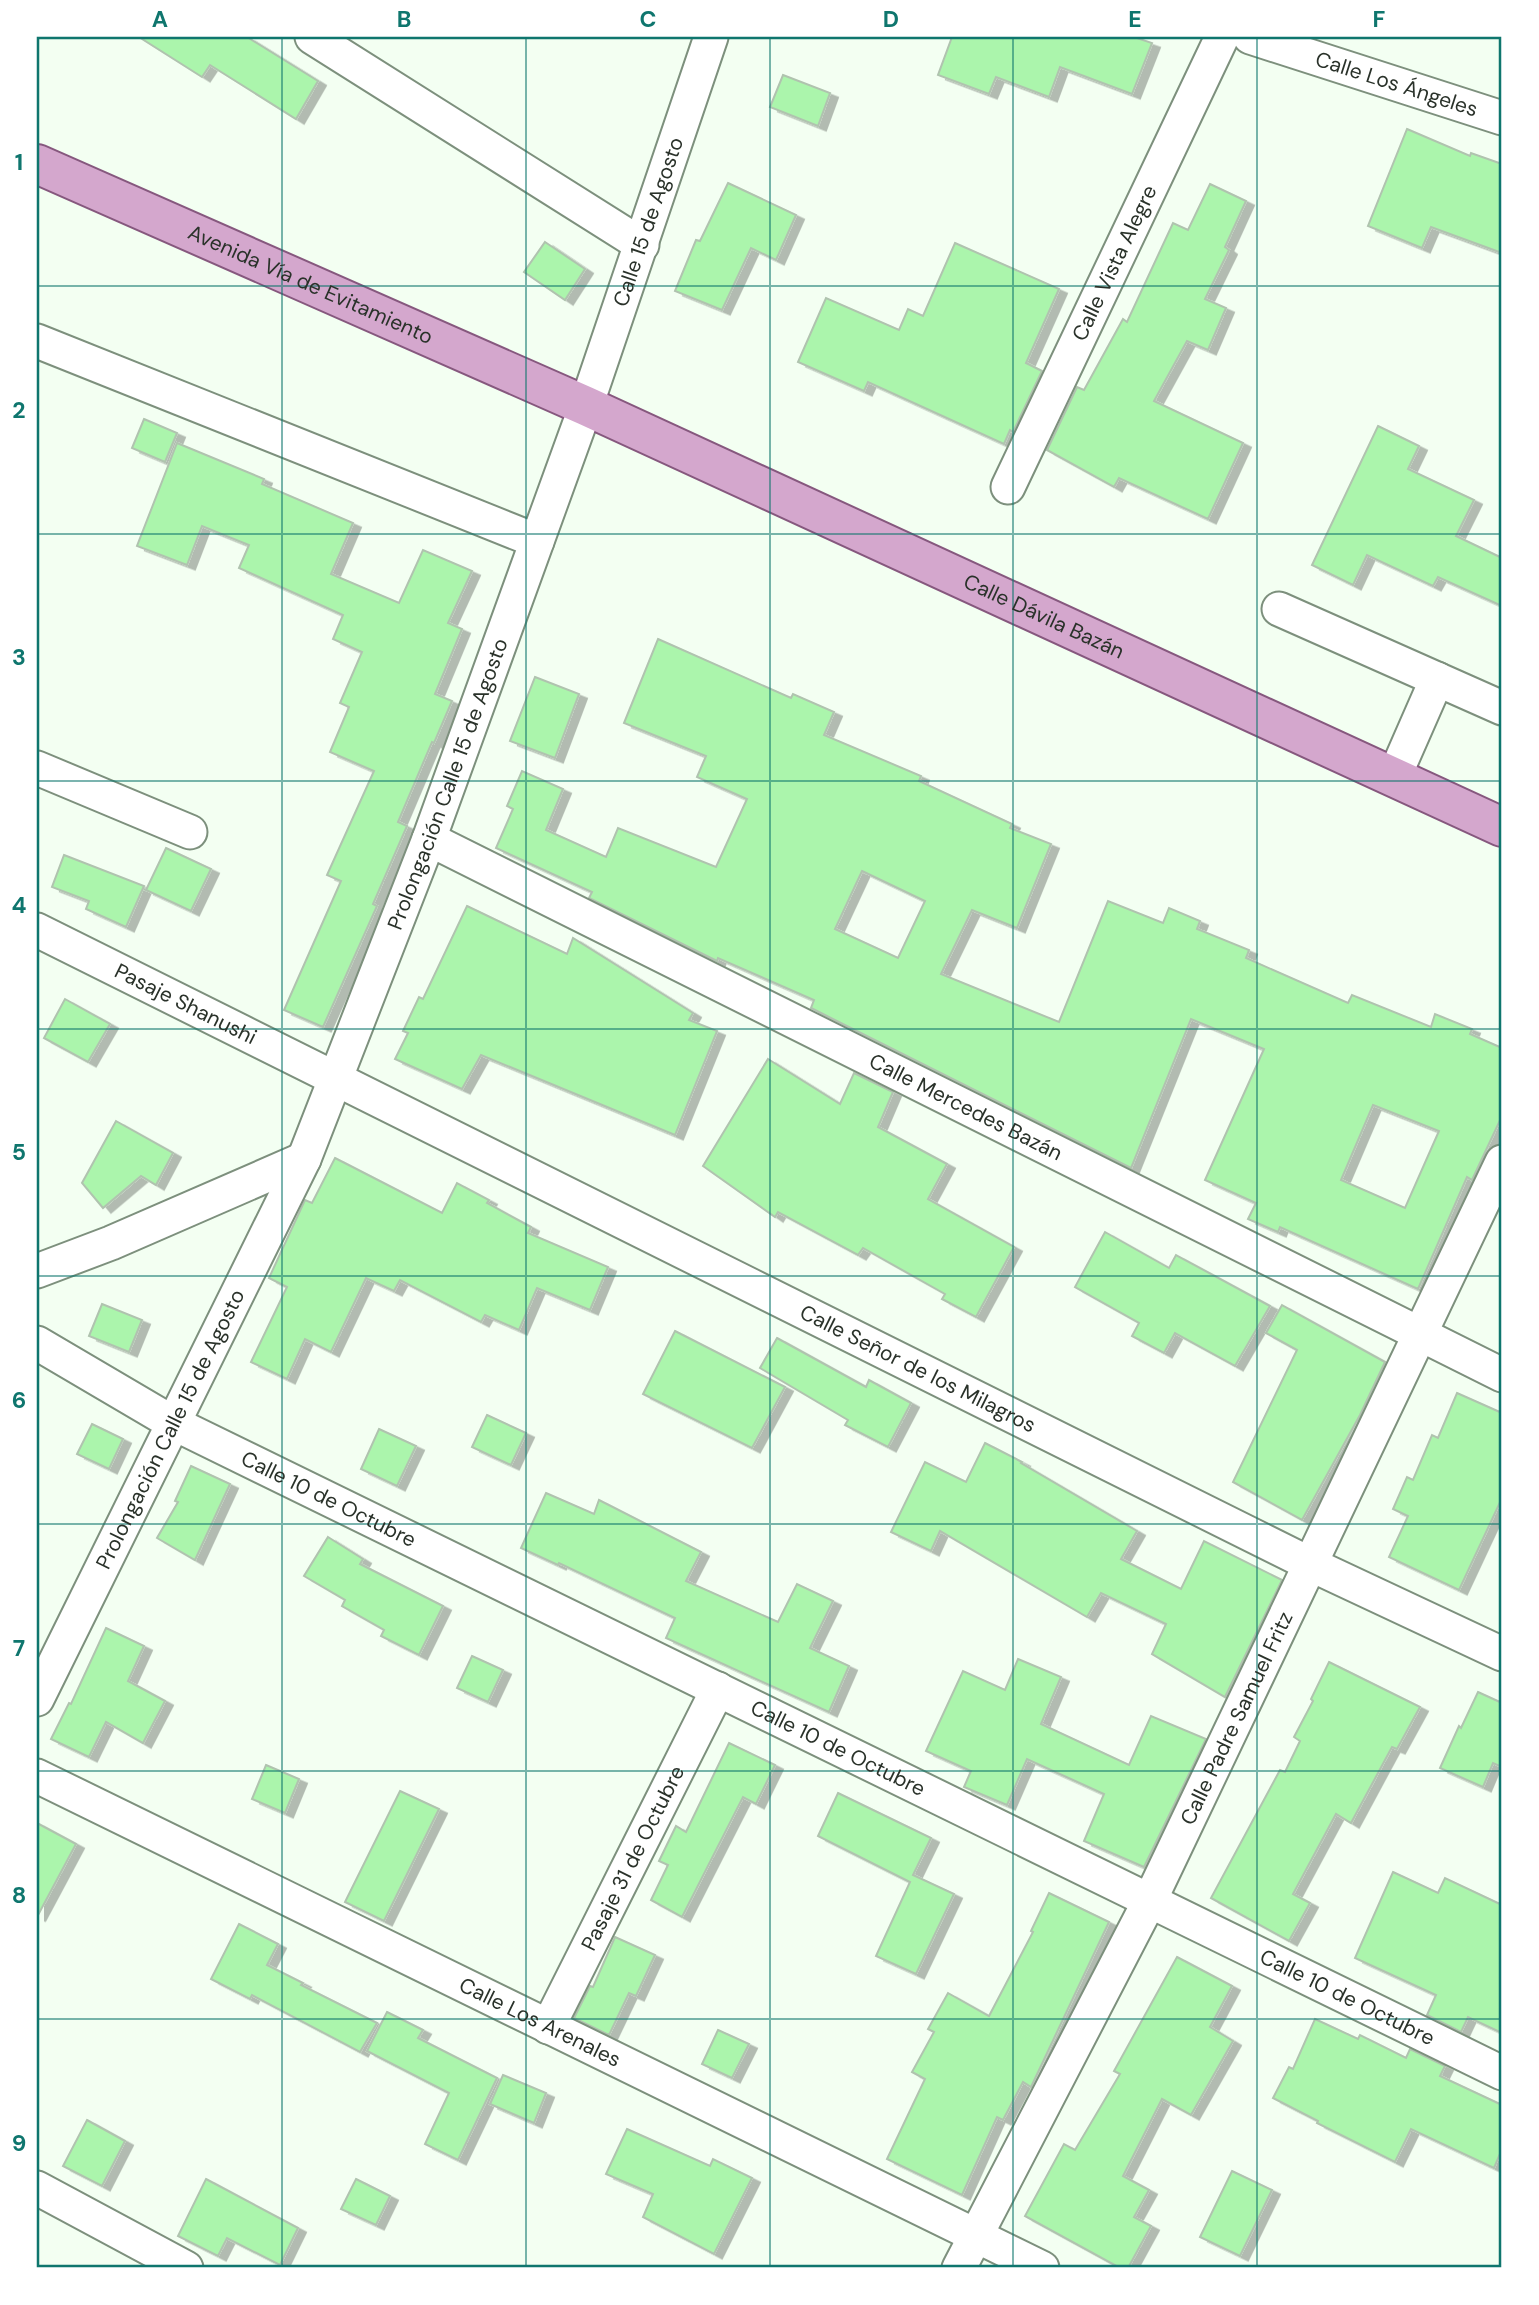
<svg xmlns="http://www.w3.org/2000/svg" width="1539" height="2305" viewBox="0 0 1539 2305" font-family="'DM Sans',sans-serif">
  <style>
    .building { fill: #abf5ac; stroke: #b0c3af; stroke-width: 2; fill-rule: evenodd; filter: url(#shadow) }
    .lines { fill: none; stroke-linecap: round; stroke-linejoin: round }
    .minor-casing { stroke: #7d907d; stroke-width: 37 }
    .primary-casing { stroke: #86587e; stroke-width: 42 }
    .minor { stroke: #fff; stroke-width: 33 }
    .primary { stroke: #d4a7cd; stroke-width: 38 }
    .grid { fill: none; stroke: #0f766e; stroke-width: 2; stroke-opacity: 0.55 }
    .labels { text-anchor: middle; dominant-baseline: central; stroke-width: 5; stroke-linejoin: round; paint-order: stroke }
    .street-label { font-size: 21px; fill: #2a322a; stroke: #fff }
    .neatline { fill: none; stroke: #0f766e; stroke-width: 2.5 }
    .grid-label { font-size: 23px; text-anchor: middle; font-weight: bold; fill: #0f766e }
  </style>
  <defs>
    <filter id="shadow"><feDropShadow dx="8" dy="4.5" stdDeviation="0" flood-color="#0004"/></filter>
  </defs>
  <rect width="100%" height="100%" fill="#f3fff2"/>
  <g class="building">
    <polygon points="139,37 247,37 318,81 296,119 210,65 202,77"/>
    <polygon points="952,37 1134,37 1152,43 1132,94 1060,67 1049,97 996,77 989,94 938,75"/>
    <polygon points="783,75 830,93 818,126 770,107"/>
    <polygon points="1407,129 1470,156 1471,153 1502,164 1502,253 1431,227 1422,248 1368,226"/>
    <polygon points="728,183 796,215 776,260 751,248 722,310 675,291 696,240 700,241"/>
    <polygon points="1210,184 1246,201 1225,247 1229,250 1205,299 1226,308 1208,350 1187,341 1154,401 1243,443 1208,519 1119,478 1114,487 1047,450 1077,387 1084,390 1123,319 1127,322 1173,223 1188,230"/>
    <polygon points="545,242 585,269 565,300 524,272"/>
    <polygon points="955,243 1059,289 1026,363 1042,371 1013,432 1010,430 1004,444 868,382 864,391 798,362 826,298 899,330 908,309 923,316"/>
    <polygon points="144,419 177,433 165,462 132,448"/>
    <polygon points="1378,426 1419,446 1408,469 1474,500 1456,536 1502,558 1502,606 1438,577 1433,586 1367,555 1353,585 1312,565"/>
    <polygon points="177,443 264,479 262,484 353,523 331,574 399,603 423,550 472,571 448,623 462,629 435,694 452,701 434,743 432,742 398,822 407,826 373,904 377,906 323,1027 284,1010 341,881 327,875 374,771 330,752 349,707 340,703 362,652 333,639 343,615 239,568 249,545 202,526 187,565 137,546"/>
    <path d="M 658,639 L 791,698 L 793,694 L 834,712 L 824,735 L 921,776 L 919,781 L 1012,824 L 1010,828 L 1051,844 L 1017,928 L 972,910 L 941,974 L 1059,1022 L 1108,901 L 1163,923 L 1169,908 L 1200,921 L 1197,929 L 1249,950 L 1246,958 L 1348,1003 L 1352,995 L 1431,1027 L 1435,1014 L 1472,1029 L 1470,1034 L 1502,1048 L 1502,1116 L 1472,1180 L 1467,1177 L 1418,1289 L 1280,1227 L 1278,1232 L 1248,1219 L 1256,1203 L 1205,1180 L 1264,1049 L 1191,1019 L 1131,1168 L 811,1008 L 814,1000 L 718,958 L 717,961 L 589,898 L 592,892 L 496,848 L 513,809 L 507,806 L 522,771 L 563,789 L 546,830 L 606,857 L 618,828 L 716,867 L 747,799 L 697,777 L 706,756 L 624,723 ZM 862,871 L 925,901 L 898,958 L 835,929 ZM 1373,1105 L 1439,1131 L 1405,1208 L 1341,1180 Z"/>
    <polygon points="535,677 579,694 555,758 510,741"/>
    <polygon points="166,848 211,869 191,911 146,890"/>
    <polygon points="64,855 144,886 126,927 86,909 89,901 52,887"/>
    <polygon points="467,906 567,954 573,938 693,1013 689,1020 717,1031 675,1135 481,1055 462,1089 395,1059 408,1033 403,1031 419,997 423,999"/>
    <polygon points="65,999 110,1024 88,1062 44,1038"/>
    <polygon points="768,1059 840,1104 854,1073 893,1092 878,1127 947,1164 928,1199 1014,1247 976,1317 942,1299 945,1294 863,1248 858,1255 778,1212 775,1217 703,1166"/>
    <polygon points="116,1121 173,1153 156,1185 141,1176 103,1208 82,1183"/>
    <polygon points="335,1158 442,1213 457,1183 489,1200 487,1203 531,1227 528,1233 608,1267 590,1310 537,1288 519,1330 485,1315 481,1322 400,1280 394,1291 366,1278 331,1352 305,1339 287,1379 251,1362 287,1287 269,1278 305,1200 312,1203"/>
    <polygon points="1105,1232 1169,1268 1176,1255 1270,1306 1235,1366 1175,1333 1164,1353 1132,1336 1139,1323 1075,1287"/>
    <polygon points="102,1304 142,1320 129,1352 89,1336"/>
    <polygon points="1282,1305 1385,1362 1360,1415 1302,1520 1233,1482 1297,1350 1266,1333"/>
    <polygon points="675,1331 785,1387 752,1448 643,1394"/>
    <polygon points="777,1338 866,1387 869,1380 911,1403 888,1447 845,1425 848,1420 760,1368"/>
    <polygon points="1457,1393 1502,1413 1502,1498 1459,1590 1389,1557 1408,1516 1393,1509 1407,1477 1413,1480 1432,1435 1438,1438"/>
    <polygon points="487,1415 526,1433 511,1465 472,1447"/>
    <polygon points="92,1424 123,1439 109,1469 77,1454"/>
    <polygon points="379,1429 416,1446 397,1486 361,1469"/>
    <polygon points="985,1443 1022,1462 1021,1463 1137,1531 1121,1559 1181,1589 1204,1541 1282,1580 1225,1697 1152,1654 1166,1624 1101,1593 1087,1617 940,1531 931,1551 891,1532 925,1462 966,1482"/>
    <polygon points="191,1466 230,1484 195,1560 157,1538 178,1502 175,1501"/>
    <polygon points="546,1493 594,1514 599,1500 701,1552 686,1581 778,1622 797,1584 833,1601 810,1648 849,1666 829,1712 666,1638 675,1618 559,1563 558,1565 521,1548"/>
    <polygon points="328,1537 363,1559 360,1564 443,1606 419,1655 381,1636 384,1630 342,1606 345,1600 304,1576"/>
    <polygon points="106,1628 144,1646 128,1681 165,1701 143,1743 106,1722 89,1757 51,1739 69,1703 71,1704"/>
    <polygon points="472,1656 503,1670 488,1702 457,1688"/>
    <polygon points="1018,1659 1061,1677 1041,1724 1129,1765 1151,1716 1206,1739 1144,1867 1084,1841 1104,1794 1027,1759 1007,1805 964,1787 971,1771 926,1751 963,1671 1005,1690"/>
    <polygon points="1329,1662 1420,1707 1397,1749 1392,1747 1351,1823 1336,1814 1293,1894 1310,1903 1289,1941 1211,1898 1280,1770 1285,1772 1300,1741 1294,1737 1313,1701 1311,1699"/>
    <polygon points="1478,1692 1502,1703 1502,1767 1493,1763 1483,1787 1440,1768 1459,1726 1461,1728"/>
    <polygon points="729,1743 775,1765 756,1804 743,1797 682,1917 651,1900 668,1865 659,1861 676,1826 686,1832"/>
    <polygon points="266,1765 299,1779 285,1813 252,1799"/>
    <polygon points="400,1791 439,1809 384,1921 345,1902"/>
    <polygon points="838,1793 931,1838 913,1875 954,1894 916,1974 876,1956 910,1882 818,1836"/>
    <polygon points="37,1823 76,1844 37,1917"/>
    <polygon points="1393,1872 1438,1893 1445,1878 1502,1905 1502,2033 1468,2017 1461,2032 1427,2015 1436,1995 1355,1958"/>
    <polygon points="1049,1893 1109,1922 1031,2087 1023,2082 1003,2120 997,2117 962,2195 887,2159 925,2079 912,2072 934,2032 928,2029 948,1993 989,2016 1033,1932 1031,1931"/>
    <polygon points="239,1924 278,1944 267,1965 303,1983 301,1985 377,2023 360,2052 252,1995 250,1999 211,1979"/>
    <polygon points="615,1937 655,1955 636,1996 629,1993 609,2035 574,2018 590,1986 593,1987"/>
    <polygon points="1177,1957 1232,1986 1210,2027 1233,2041 1191,2115 1162,2099 1123,2176 1149,2190 1134,2217 1151,2226 1128,2268 1120,2268 1025,2216 1064,2144 1075,2150 1120,2074 1114,2071"/>
    <polygon points="387,2012 423,2030 418,2038 497,2078 458,2160 425,2144 449,2093 367,2051"/>
    <polygon points="1315,2019 1358,2039 1360,2035 1406,2058 1410,2049 1445,2066 1440,2076 1502,2105 1502,2149 1494,2168 1411,2129 1395,2162 1317,2123 1318,2121 1273,2098 1289,2067 1293,2069"/>
    <polygon points="718,2030 749,2044 732,2078 702,2064"/>
    <polygon points="503,2075 546,2093 534,2123 490,2104"/>
    <polygon points="87,2120 125,2141 102,2186 63,2166"/>
    <polygon points="627,2129 710,2166 713,2159 752,2178 714,2254 643,2217 653,2194 606,2174"/>
    <polygon points="1232,2171 1272,2190 1240,2256 1200,2237"/>
    <polygon points="206,2179 298,2228 280,2265 227,2238 218,2256 178,2236"/>
    <polygon points="356,2179 390,2196 376,2225 341,2209"/>
  </g>
  <g class="lines">
    <g class="minor-casing">
      <g id="minor">
        <polyline points="312,37 642,245"/>
        <path id="s1" d="M 1250,37 L 1502,118"/>
        <polyline points="37,341 537,541"/>
        <path id="s2" d="M 1008,487 L 1222,37"/>
        <polyline points="1279,609 1502,708"/>
        <polyline points="37,768 190,832"/>
        <polyline points="1394,777 1437,679"/>
        <path id="s3" d="M 429,839 L 1502,1375"/>
        <path id="s4" d="M 37,930 L 1310,1564 L 1502,1654"/>
        <polyline points="37,1271 111,1243 304,1159"/>
        <path id="s5" d="M 37,1343 L 173,1423 L 1502,2073"/>
        <path id="s6" d="M 37,1699 L 304,1159 L 429,839 L 586,406 L 711,37"/>
        <path id="s7" d="M 37,1776 L 1042,2268"/>
        <path id="s8" d="M 548,2027 L 718,1689"/>
        <polyline points="37,2188 186,2268"/>
        <path id="s9" d="M 959,2268 L 1150,1900 L 1502,1162"/>
      </g>
    </g>
    <g class="primary-casing">
      <g id="primary">
        <path id="s10" d="M 37,164 L 586,406 L 1502,827"/>
      </g>
    </g>
    <use href="#minor" class="minor"/>
    <use href="#primary" class="primary"/>
  </g>
  <path class="grid" d="M 282,37 L 282,2268M 526,37 L 526,2268M 770,37 L 770,2268M 1013,37 L 1013,2268M 1257,37 L 1257,2268M 37,286 L 1502,286M 37,534 L 1502,534M 37,781 L 1502,781M 37,1029 L 1502,1029M 37,1276 L 1502,1276M 37,1524 L 1502,1524M 37,1771 L 1502,1771M 37,2019 L 1502,2019"/>
  <g class="labels">
    <g class="street-label">
      <text stroke="none"><textPath href="#s1" startOffset="154">Calle Los Ángeles</textPath></text>
      <text stroke="none"><textPath href="#s6" startOffset="1601">Calle 15 de Agosto</textPath></text>
      <text stroke="none"><textPath href="#s2" startOffset="248">Calle Vista Alegre</textPath></text>
      <text stroke="none"><textPath href="#s10" startOffset="299">Avenida Vía de Evitamiento</textPath></text>
      <text stroke="none"><textPath href="#s10" startOffset="1104">Calle Dávila Bazán</textPath></text>
      <text stroke="none"><textPath href="#s6" startOffset="1004">Prolongación Calle 15 de Agosto</textPath></text>
      <text stroke="none"><textPath href="#s4" startOffset="166">Pasaje Shanushi</textPath></text>
      <text stroke="none"><textPath href="#s3" startOffset="600">Calle Mercedes Bazán</textPath></text>
      <text stroke="none"><textPath href="#s4" startOffset="984">Calle Señor de los Milagros</textPath></text>
      <text stroke="none"><textPath href="#s6" startOffset="301">Prolongación Calle 15 de Agosto</textPath></text>
      <text stroke="none"><textPath href="#s5" startOffset="331">Calle 10 de Octubre</textPath></text>
      <text stroke="none"><textPath href="#s9" startOffset="616">Calle Padre Samuel Fritz</textPath></text>
      <text stroke="none"><textPath href="#s5" startOffset="898">Calle 10 de Octubre</textPath></text>
      <text stroke="none"><textPath href="#s8" startOffset="189">Pasaje 31 de Octubre</textPath></text>
      <text stroke="none"><textPath href="#s5" startOffset="1465">Calle 10 de Octubre</textPath></text>
      <text stroke="none"><textPath href="#s7" startOffset="560">Calle Los Arenales</textPath></text>
    </g>
  </g>
  <rect width="1539" height="2305" fill="none" stroke="#ffffff" stroke-width="77"/>
  <rect x="38" y="38" width="1462" height="2228" class="neatline"/>
  <g class="grid-label">
    <text x="160" y="27">A</text>
    <text x="404" y="27">B</text>
    <text x="648" y="27">C</text>
    <text x="891" y="27">D</text>
    <text x="1135" y="27">E</text>
    <text x="1379" y="27">F</text>
    <text x="19" y="170">1</text>
    <text x="19" y="418">2</text>
    <text x="19" y="665">3</text>
    <text x="19" y="913">4</text>
    <text x="19" y="1160">5</text>
    <text x="19" y="1408">6</text>
    <text x="19" y="1656">7</text>
    <text x="19" y="1903">8</text>
    <text x="19" y="2151">9</text>
  </g>
</svg>
